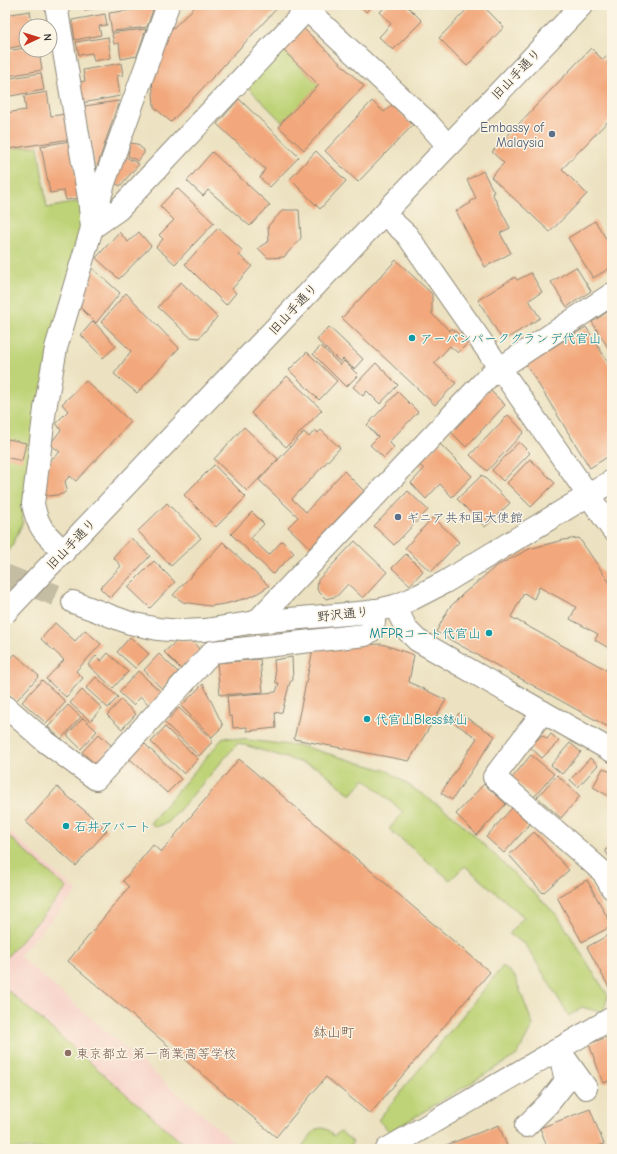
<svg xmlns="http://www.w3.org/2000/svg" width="617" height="1154" viewBox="0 0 617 1154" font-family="'Comic Neue','Klee One',sans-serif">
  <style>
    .built { fill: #f7d1c8 }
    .green { fill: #bed377; stroke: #747f51 }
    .building { fill: #f2a87c }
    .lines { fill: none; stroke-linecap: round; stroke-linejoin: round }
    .minor-tunnel { stroke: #c5bda3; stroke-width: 22; stroke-dasharray: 22 11; stroke-linecap: butt }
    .minor-casing { stroke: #8c8676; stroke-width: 24 }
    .major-casing { stroke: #8c8676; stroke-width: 24 }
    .minor { stroke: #fff; stroke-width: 22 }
    .major { stroke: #fff; stroke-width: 22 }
    .major-bridge-casing { stroke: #8c8676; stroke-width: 24; stroke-linecap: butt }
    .major-bridge { stroke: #fff; stroke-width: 22 }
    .service-dot { fill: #5c6f8a; stroke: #fcf5e5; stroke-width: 1.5 }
    .culture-dot { fill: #0f9aa8; stroke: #fcf5e5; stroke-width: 1.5 }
    .education-dot { fill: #8d6e63; stroke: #fcf5e5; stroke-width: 1.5 }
    .labels { text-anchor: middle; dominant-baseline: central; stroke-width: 3; stroke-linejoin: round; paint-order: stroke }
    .street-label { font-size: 13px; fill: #2b2b2b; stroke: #fcf5e5 }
    .service-label { font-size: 13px; fill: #4e5e75; stroke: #fcf5e5; text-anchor: end }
    .culture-label { font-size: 13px; fill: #0d838f; stroke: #fcf5e5; text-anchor: start }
    .education-label { font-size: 13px; fill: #785e54; stroke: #fcf5e5; text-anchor: start }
    .neighbourhood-label { font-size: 14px; fill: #715747; stroke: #fcf5e5 }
  </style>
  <rect width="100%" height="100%" fill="#fcf5e5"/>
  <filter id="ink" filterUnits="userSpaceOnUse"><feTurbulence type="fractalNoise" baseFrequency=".025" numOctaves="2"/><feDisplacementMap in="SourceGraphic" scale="8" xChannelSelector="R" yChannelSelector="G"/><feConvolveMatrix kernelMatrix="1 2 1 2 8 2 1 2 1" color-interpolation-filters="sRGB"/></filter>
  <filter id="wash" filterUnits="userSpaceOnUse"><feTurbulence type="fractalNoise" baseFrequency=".012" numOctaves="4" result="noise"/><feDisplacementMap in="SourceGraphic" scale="16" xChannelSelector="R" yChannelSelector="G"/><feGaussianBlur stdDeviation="0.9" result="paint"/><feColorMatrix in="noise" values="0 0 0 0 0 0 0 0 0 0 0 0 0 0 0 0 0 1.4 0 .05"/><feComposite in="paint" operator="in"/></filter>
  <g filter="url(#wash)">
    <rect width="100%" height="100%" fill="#ece2c1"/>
    <polygon class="built" points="5,828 77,891 19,956 242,1149 5,1149"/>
    <g class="green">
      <polygon points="283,50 319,85 282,122 247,86"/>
      <polygon points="38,146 47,208 82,201 85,218 27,478 22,524 11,548 6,554 5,149"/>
      <polygon points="224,737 305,747 388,771 454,816 558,916 608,996 603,1013 582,1007 569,1016 526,945 509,934 524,917 465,866 450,880 389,829 403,812 365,779 351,795 319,768 238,743 169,822 156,827 150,823"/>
      <polygon points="5,833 67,888 5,959"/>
      <polygon points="503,966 515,977 533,1025 517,1055 390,1132 378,1120"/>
      <polygon points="5,988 189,1149 5,1149"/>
      <polygon points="323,1128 328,1130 334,1136 340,1131 353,1142 347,1149 300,1149 316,1129"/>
    </g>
    <g id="blocks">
      <g class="building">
        <polygon points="84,5 108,5 108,6 85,10"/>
        <polygon points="197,5 280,5 171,122 154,107 152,78 170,31"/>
        <polygon points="359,5 373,5 366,12"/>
        <polygon points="387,5 406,5 422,21 393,50 379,37 391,24 380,12"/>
        <polygon points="471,5 482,5 504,27 467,66 439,38"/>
        <polygon points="154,7 147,27 114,31 112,33 109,13"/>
        <polygon points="30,11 32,26 26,26 26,45 5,49 5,15"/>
        <polygon points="105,14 107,25 99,26 101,35 75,40 72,20"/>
        <polygon points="146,29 137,56 121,59 119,43 114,44 112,34 118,32"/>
        <polygon points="304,29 364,86 304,150 279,127 282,122 319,85 283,50"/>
        <polygon points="108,37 111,58 94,61 92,53 79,55 76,42"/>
        <polygon points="26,48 26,50 39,50 42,70 8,76 5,61 5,51"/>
        <polygon points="591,48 603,60 612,51 612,117 562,169 587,194 550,232 491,177 504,163 492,152"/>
        <polygon points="121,63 123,75 117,76 120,96 82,103 78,82 85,81 83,70"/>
        <polygon points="41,73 44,90 5,97 5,79"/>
        <polygon points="47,92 51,116 66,114 70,139 9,149 5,128 5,113 26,110 24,96"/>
        <polygon points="239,99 299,157 270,187 260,178 265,169 217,124"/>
        <polygon points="119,101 96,170 84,106"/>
        <polygon points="372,101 384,112 392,105 413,125 358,182 325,151"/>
        <polygon points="70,141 80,198 66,200 64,191 50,193 41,146"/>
        <polygon points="130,143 137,144 144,150 144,153 138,161 128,156"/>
        <polygon points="316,151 346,181 320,209 290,179"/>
        <polygon points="212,152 270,205 250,226 208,190 203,196 187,181"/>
        <polygon points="124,156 139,164 120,186 115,183"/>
        <polygon points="483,171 494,192 492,193 510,228 500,233 511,253 485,267 456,211 471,203 470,202 476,198 467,180"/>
        <polygon points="177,188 214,223 175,264 156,247 163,239 159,235 174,220 160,206"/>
        <polygon points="283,210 299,210 301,238 284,257 268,258 258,248 269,241 268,226"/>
        <polygon points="595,221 612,248 612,267 593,278 568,238"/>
        <polygon points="218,228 242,250 239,255 252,266 232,289 236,293 226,305 185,264"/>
        <polygon points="119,232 128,242 139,232 151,246 119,279 96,258"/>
        <polygon points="396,260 432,294 432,314 450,331 452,328 467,344 458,353 450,346 434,363 456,383 435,405 342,318"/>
        <polygon points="90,266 120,293 96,323 79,306"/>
        <polygon points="576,267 591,291 567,307 551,282"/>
        <polygon points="531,273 542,292 529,300 540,318 503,341 478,300 515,277 517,280"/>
        <polygon points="181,282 217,317 199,338 190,337 158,307"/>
        <polygon points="126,293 179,348 137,393 114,374 131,351 101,322"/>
        <polygon points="612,309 612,354 592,322"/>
        <polygon points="93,321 116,346 103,358 81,335"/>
        <polygon points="329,327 363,359 354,369 343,359 340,362 317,340"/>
        <polygon points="586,327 612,369 612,454 590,468 526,364"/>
        <polygon points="321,346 340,365 344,361 358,375 346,387 313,354"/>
        <polygon points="307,352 337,381 319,400 289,370"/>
        <polygon points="376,363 398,385 380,404 367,391 363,396 353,387"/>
        <polygon points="287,376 322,410 286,447 251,413"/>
        <polygon points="86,381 131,422 76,481 70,476 65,481 67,490 63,494 49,496 43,493 49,461 60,452 50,444 61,430 56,423 68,411 62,404"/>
        <polygon points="489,389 505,405 466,447 450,431"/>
        <polygon points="398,392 418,412 389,442 394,447 384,458 370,445 378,437 367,425"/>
        <polygon points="508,415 524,432 487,471 470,455"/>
        <polygon points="244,427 278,459 247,491 214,459"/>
        <polygon points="315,430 318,433 321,430 340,448 292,499 306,512 344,471 364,491 310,548 288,527 298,517 259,480 304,432 309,437"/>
        <polygon points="8,439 26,443 22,461 5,457"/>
        <polygon points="519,442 530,453 503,481 492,470"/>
        <polygon points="439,443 472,476 452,497 440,484 426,499 411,483 424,469 419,464"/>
        <polygon points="530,459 555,483 531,507 507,483"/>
        <polygon points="214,465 246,497 216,527 184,495"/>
        <polygon points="482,475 510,503 485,527 457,499"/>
        <polygon points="408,491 428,510 394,545 374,526"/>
        <polygon points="167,503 201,538 171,566 138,531"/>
        <polygon points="252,512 264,524 251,538 269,555 282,541 294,553 273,574 231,534"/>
        <polygon points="433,517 459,542 431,572 405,548"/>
        <polygon points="131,538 150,556 110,598 100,588 121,566 113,557"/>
        <polygon points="579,538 612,586 612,650 595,640 598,634 570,619 576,607 539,587 534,599 524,593 511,617 612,673 612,729 436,632 449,608 463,594 495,567 529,549 563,540"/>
        <polygon points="355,541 387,572 363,598 348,584 337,596 326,599 317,590 318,580"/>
        <polygon points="223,542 269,586 258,593 247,598 225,604 210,606 183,602 173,595"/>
        <polygon points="406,554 423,571 410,585 392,568"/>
        <polygon points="154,561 175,582 150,608 128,587"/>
        <polygon points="55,623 75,641 85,630 101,644 76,671 83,678 66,697 46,679 64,660 41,639"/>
        <polygon points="130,637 149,654 135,668 117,652"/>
        <polygon points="178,640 193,642 200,650 181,669 164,652"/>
        <polygon points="382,644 414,655 409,682 446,700 409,761 294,739 313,650 356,645"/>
        <polygon points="108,653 128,672 113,688 88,665 96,656 101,661"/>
        <polygon points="15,654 39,676 16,701 5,691 5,665"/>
        <polygon points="159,654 178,672 162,689 144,670"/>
        <polygon points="292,657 293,680 290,682 282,712 275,713 276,728 247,731 247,727 233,728 232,716 229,717 227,696 276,692 279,683 276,683 274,660"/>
        <polygon points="260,659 263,692 220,695 217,663"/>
        <polygon points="138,671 162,693 150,706 141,697 133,705 119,692"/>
        <polygon points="96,677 118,697 108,708 86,688"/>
        <polygon points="42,680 66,702 46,723 22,702"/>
        <polygon points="203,684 223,726 212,737 181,706"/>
        <polygon points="82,690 102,708 90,721 70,703"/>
        <polygon points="121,700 136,714 122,729 107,715"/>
        <polygon points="68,705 81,717 61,739 48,727"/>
        <polygon points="179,708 213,741 199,756 165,723"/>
        <polygon points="459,713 495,736 452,800 441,793 477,738 453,722"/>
        <polygon points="83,718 97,731 81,749 67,735"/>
        <polygon points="165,727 198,759 184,774 151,742"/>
        <polygon points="99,734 112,746 96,765 82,752"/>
        <polygon points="551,734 559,741 542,758 530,747 542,735 547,739"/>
        <polygon points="143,742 181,779 167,793 128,757"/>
        <polygon points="570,743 581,752 562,774 551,765"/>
        <polygon points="531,755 554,774 534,797 512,778"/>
        <polygon points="590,758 598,765 578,787 570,780"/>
        <polygon points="239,759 490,972 370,1114 326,1077 276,1137 68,961 129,887 123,881 153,845 161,852"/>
        <polygon points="603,768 612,773 612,798 593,787"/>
        <polygon points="557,775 580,796 561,818 537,797"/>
        <polygon points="484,784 506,804 477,835 456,814"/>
        <polygon points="57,787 107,830 76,866 26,822"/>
        <polygon points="512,808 530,824 504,853 486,837"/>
        <polygon points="534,832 569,870 543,893 509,855"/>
        <polygon points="612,846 612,862 605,850"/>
        <polygon points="587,880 612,926 582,942 557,897"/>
        <polygon points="612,933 612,993 587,947"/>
        <polygon points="612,1035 612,1080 603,1083 589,1044"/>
        <polygon points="590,1109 604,1144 591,1149 548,1149 540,1128"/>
        <polygon points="499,1125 508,1149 441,1149 441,1147"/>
      </g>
    </g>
  </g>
  <g filter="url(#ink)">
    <use href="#blocks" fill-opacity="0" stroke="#8c8676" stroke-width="1"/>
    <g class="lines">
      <polyline class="minor-tunnel" points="5,575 73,602"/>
      <g class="minor-casing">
        <g id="minor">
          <polyline points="56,5 89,198 92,228 118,210 311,5"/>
          <polyline points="302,5 428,123 448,146"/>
          <polyline points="384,214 407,235 612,529"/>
          <path d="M 64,552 C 46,534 38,529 33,504 L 45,409 L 56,348 L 92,228 L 104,183 L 168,5"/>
          <polyline points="73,602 130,623 158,629 181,631 205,630 256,622 369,612 395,606 412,599 445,582 612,481"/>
          <polyline points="395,606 407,630 417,640 543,712 612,751"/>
          <polyline points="256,622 490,375 612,294"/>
          <polyline points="5,706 46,742 96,779 212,652 365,635 372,630 374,622 374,610"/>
          <polyline points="543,712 494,777 603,872 612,888"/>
          <polyline points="564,1057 586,1088"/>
          <polyline points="526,1126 548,1104 566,1081 559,1050"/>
          <polyline points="387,1149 612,1018"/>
        </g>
      </g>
      <g class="major-casing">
        <polyline id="major" points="53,562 582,5"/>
      </g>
      <use href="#minor" class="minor"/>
      <use href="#major" class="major"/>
      <g class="major-bridge-casing">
        <polyline id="major-bridge" points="5,613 53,562"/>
      </g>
      <use href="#major-bridge" class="major-bridge"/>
    </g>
  </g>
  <g class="service-dot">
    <circle cx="552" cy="134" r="4"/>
    <circle cx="398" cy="517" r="4"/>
  </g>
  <g class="culture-dot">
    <circle cx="412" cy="338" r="4"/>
    <circle cx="489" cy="633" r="4"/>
    <circle cx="367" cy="719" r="4"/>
    <circle cx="66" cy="826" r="4"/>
  </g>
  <circle class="education-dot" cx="68" cy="1053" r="4"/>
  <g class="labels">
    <g class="street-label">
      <text transform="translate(516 74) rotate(-46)">旧山手通り</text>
      <text transform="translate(293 309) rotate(-47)">旧山手通り</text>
      <text transform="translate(71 544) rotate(-46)">旧山手通り</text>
      <text transform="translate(343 614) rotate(-6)">野沢通り</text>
    </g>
    <g class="service-label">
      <text x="544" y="127">Embassy of<tspan x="544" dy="15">Malaysia</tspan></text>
      <text x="406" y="517" text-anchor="start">ギニア共和国大使館</text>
    </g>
    <g class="culture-label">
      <text x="420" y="338">アーバンパークグランデ代官山</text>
      <text x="481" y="633" text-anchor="end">MFPRコート代官山</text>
      <text x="375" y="719">代官山Bless鉢山</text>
      <text x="74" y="826">石井アパート</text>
    </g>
    <g class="education-label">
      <text x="76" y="1053">東京都立 第一商業高等学校</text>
    </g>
    <g class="neighbourhood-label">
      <text x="334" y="1032">鉢山町</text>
    </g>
  </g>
  <rect width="617" height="1154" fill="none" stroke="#fcf5e5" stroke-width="20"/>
  <g transform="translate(38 38) rotate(86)"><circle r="19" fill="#fcf5e5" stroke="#a8a49b"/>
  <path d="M0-3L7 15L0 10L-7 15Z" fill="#c8321e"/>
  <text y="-6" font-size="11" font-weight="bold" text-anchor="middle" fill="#2b2b2b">N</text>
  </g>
</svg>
